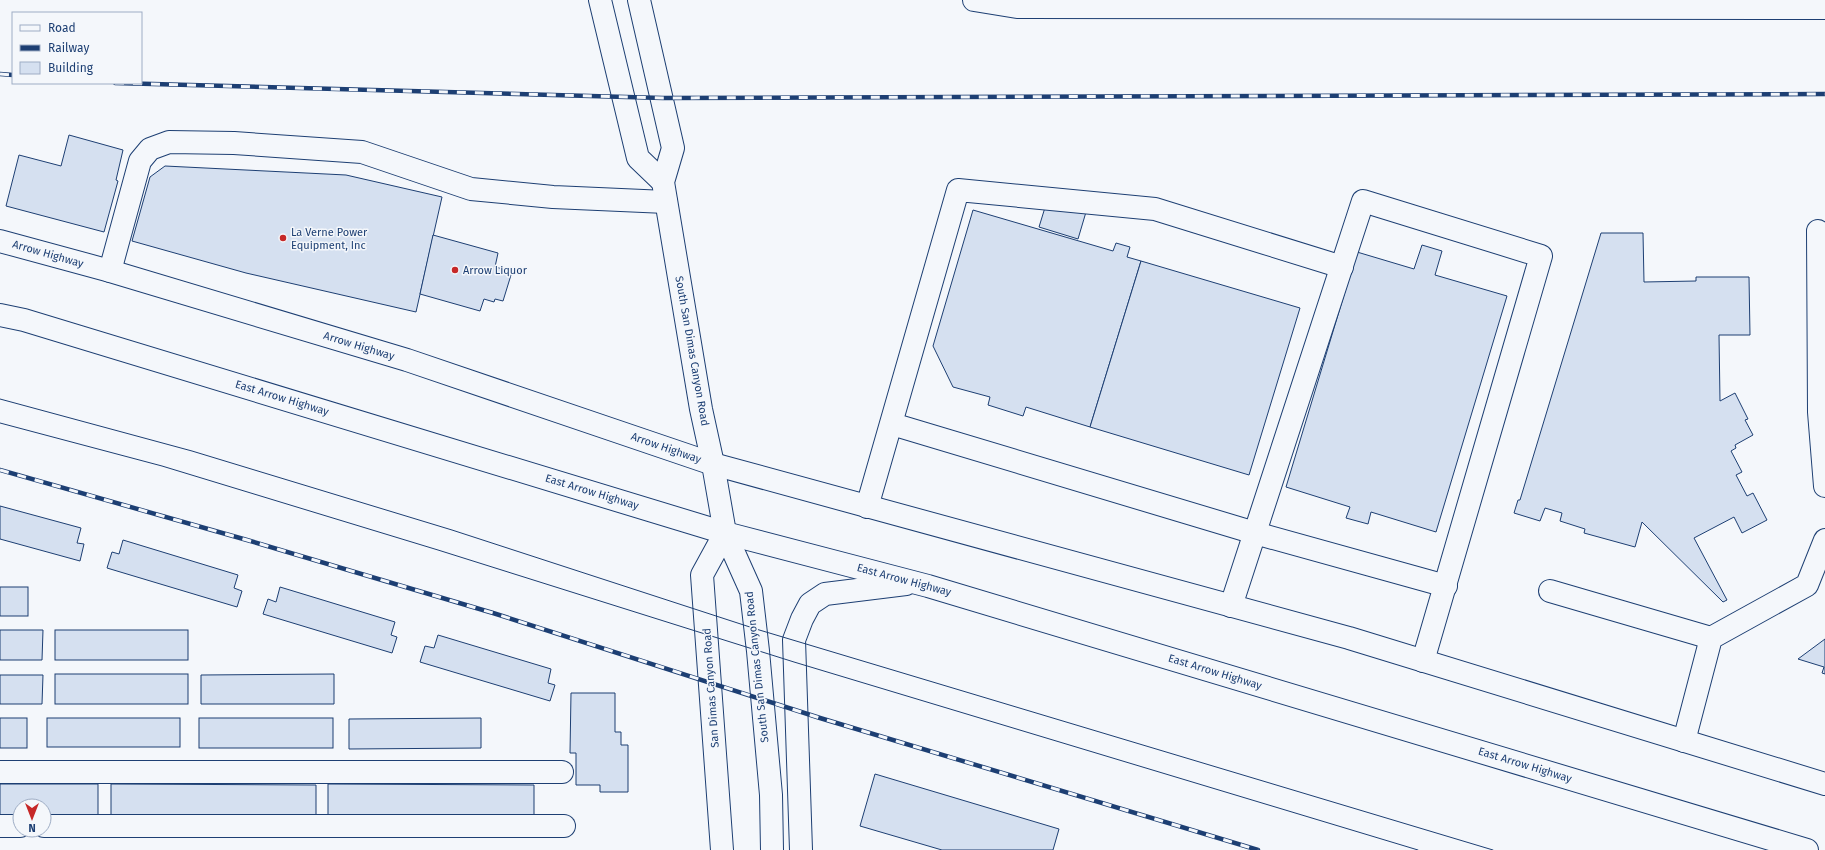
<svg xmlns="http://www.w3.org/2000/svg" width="1825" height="850" viewBox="0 0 1825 850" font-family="'Fira Sans',sans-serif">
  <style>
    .building { fill: #d5e0f0; stroke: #1d3f73 }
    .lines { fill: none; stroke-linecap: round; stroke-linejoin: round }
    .minor-casing { stroke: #1d3f73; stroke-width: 24 }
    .major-casing { stroke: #1d3f73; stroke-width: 24 }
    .minor { stroke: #f4f7fb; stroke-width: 22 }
    .major { stroke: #f4f7fb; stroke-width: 22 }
    .tram { stroke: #1d3f73; stroke-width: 1 }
    .rail-casing { stroke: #1d3f73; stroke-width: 4.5 }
    .rail { stroke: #f4f7fb; stroke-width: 3; stroke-dasharray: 9; stroke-linecap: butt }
    .poi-dot { fill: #c62828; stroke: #f4f7fb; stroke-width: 1.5 }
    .labels { text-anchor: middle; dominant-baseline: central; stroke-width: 3; stroke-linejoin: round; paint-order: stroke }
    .poi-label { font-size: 11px; fill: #1d3f73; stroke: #f4f7fb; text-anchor: start }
    .street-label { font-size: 11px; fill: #1d3f73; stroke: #f4f7fb }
  </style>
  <rect width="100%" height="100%" fill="#f4f7fb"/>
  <g class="building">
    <polygon points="69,135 123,150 116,180 118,181 104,232 6,206 19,155 61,166"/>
    <polygon points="165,166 346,175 442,197 416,312 246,273 132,241 150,177"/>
    <polygon points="1047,201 1086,212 1078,239 1039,227"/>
    <polygon points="973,210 1113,251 1116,243 1130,247 1127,257 1141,261 1090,427 1026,407 1023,416 988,405 990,397 953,387 933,346"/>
    <polygon points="1601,233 1643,233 1644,282 1696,281 1696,277 1749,277 1750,335 1719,335 1720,401 1735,393 1748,419 1745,420 1753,435 1735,445 1736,448 1731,451 1742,472 1736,475 1747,496 1753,493 1767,520 1742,533 1734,517 1694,538 1727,600 1723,602 1642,522 1635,547 1584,533 1585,529 1560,521 1562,513 1545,508 1540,521 1514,513 1518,500 1520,500"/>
    <polygon points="433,235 498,253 495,267 503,269 502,272 511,275 503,301 495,299 494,302 484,299 480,311 420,294"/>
    <polygon points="1422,245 1442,251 1435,275 1507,296 1436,532 1371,512 1368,524 1346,518 1350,507 1286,487 1357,252 1414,269"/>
    <polygon points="1141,261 1300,308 1249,475 1090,427"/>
    <polygon points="0,506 81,528 77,543 84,544 80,561 0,539"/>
    <polygon points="123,540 238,575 234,588 242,591 237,607 107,568 112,552 119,554"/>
    <rect x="0" y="587" width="28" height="29"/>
    <polygon points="280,587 395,622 391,635 397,637 392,653 263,614 268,599 276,602"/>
    <polygon points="0,630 43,630 42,660 0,660"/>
    <rect x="55" y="630" width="133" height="30"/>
    <polygon points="438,635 551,669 548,683 555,685 550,701 420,662 425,646 434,648"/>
    <polygon points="1825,639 1825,674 1822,673 1824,667 1798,659"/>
    <rect x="55" y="674" width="133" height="30"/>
    <polygon points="334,674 334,704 201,704 201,675"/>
    <polygon points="0,675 43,675 42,704 0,704"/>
    <polygon points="571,693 615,693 615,732 621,732 621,745 628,745 628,792 600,792 600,785 576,785 576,753 570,753"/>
    <rect x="0" y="718" width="27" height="30"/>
    <rect x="47" y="718" width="133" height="29"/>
    <rect x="199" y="718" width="134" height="30"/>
    <polygon points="481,718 481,748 349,749 349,719"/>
    <polygon points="875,774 1059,829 1053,850 942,850 860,826"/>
    <polygon points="0,784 98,784 98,821 44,821 44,806 20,806 20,821 0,821"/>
    <polygon points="111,784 316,785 316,822 111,821"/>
    <polygon points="328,784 534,785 534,822 328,821"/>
  </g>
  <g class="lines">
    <g class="minor-casing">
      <g id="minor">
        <polyline points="600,0 638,158 663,182"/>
        <polyline points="639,0 673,148 663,182 701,409 713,464"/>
        <polyline points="974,0 1017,7 1825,8"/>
        <polyline points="1818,231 1819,412 1825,486"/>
        <polyline points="110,271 140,161 150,149 169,142 234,143 362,152 471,189 553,197 666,202"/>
        <polyline points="892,424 1255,533 1446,586"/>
        <polyline points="867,507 958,190 1155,209 1342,267"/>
        <polyline points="1550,591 1711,638"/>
        <polyline points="1231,606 1363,201 1541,256 1423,661"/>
        <polyline points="1684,741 1711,638 1807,585 1825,540"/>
        <polyline points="0,772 562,772"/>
        <polyline points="0,826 20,826"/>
        <polyline points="44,826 564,826"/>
      </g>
    </g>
    <g class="major-casing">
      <g id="major">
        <polyline points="0,241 110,271 407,360 713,464 1349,638 1825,784"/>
        <polyline points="0,315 24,320 725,533 928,586 1807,850"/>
        <polyline points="713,464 725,533 751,591 758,651 771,795 772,850"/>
        <polyline points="722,850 702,575 725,533"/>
        <polyline points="801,850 794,640 802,619 810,604 825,594 906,584"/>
      </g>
    </g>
    <use href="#minor" class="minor"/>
    <use href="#major" class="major"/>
    <g class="tram">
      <polyline points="0,399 192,451 452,530 756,629 1493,850"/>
      <polyline points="0,423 162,466 438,550 794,662 1418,850"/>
    </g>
    <g class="rail-casing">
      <g id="rail">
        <polyline points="0,74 13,75"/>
        <polyline points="115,83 663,98 1825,94"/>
        <polyline points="0,470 247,540 493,613 820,718 1258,850"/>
      </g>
    </g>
    <use href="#rail" class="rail"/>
  </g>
  <g class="poi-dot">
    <circle cx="283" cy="238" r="4"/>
    <circle cx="455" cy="270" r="4"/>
  </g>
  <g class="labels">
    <g class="poi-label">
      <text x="291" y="232">La Verne Power<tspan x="291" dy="13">Equipment, Inc</tspan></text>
      <text x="463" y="270">Arrow Liquor</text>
    </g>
    <g class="street-label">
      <text transform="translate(48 254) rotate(16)">Arrow Highway</text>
      <text transform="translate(359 346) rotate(17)">Arrow Highway</text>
      <text transform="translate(692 351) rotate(80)">South San Dimas Canyon Road</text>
      <text transform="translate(282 398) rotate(17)">East Arrow Highway</text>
      <text transform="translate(666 448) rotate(19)">Arrow Highway</text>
      <text transform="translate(592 492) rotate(17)">East Arrow Highway</text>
      <text transform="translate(904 580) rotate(15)">East Arrow Highway</text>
      <text transform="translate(757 667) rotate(-96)">South San Dimas Canyon Road</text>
      <text transform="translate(1215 672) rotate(17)">East Arrow Highway</text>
      <text transform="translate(711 688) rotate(-94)">San Dimas Canyon Road</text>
      <text transform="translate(1525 765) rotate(17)">East Arrow Highway</text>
    </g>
  </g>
  <rect x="12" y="12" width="130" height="72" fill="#f4f7fb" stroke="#9eadc5"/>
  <rect x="20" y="25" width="20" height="6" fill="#f4f7fb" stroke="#9eadc5"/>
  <text x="48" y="32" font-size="12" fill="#1d3f73">Road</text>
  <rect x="20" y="45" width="20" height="6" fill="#1d3f73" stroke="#9eadc5"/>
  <text x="48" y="52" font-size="12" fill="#1d3f73">Railway</text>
  <rect x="20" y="62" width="20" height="12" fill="#d5e0f0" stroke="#9eadc5"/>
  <text x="48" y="72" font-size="12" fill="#1d3f73">Building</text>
  <g transform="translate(32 818) rotate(180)"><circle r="19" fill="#f4f7fb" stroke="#9eadc5"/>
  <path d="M0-3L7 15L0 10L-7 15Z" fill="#c62828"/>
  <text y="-6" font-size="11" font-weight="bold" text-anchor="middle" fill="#1d3f73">N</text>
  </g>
</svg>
